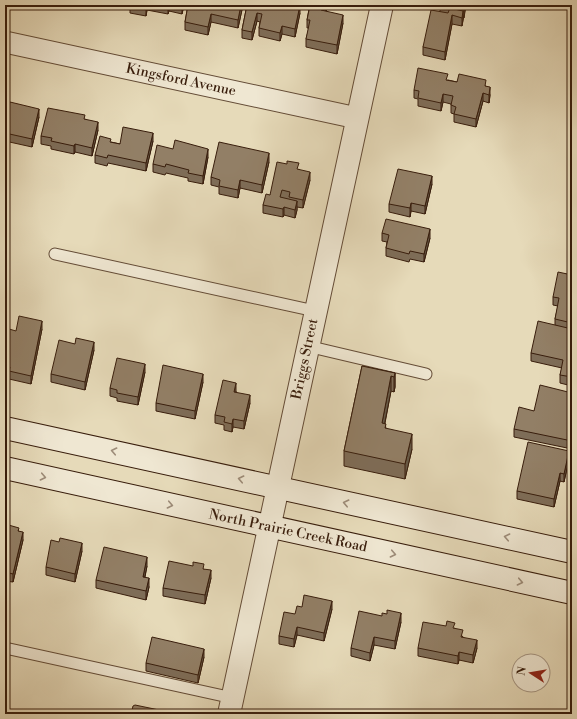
<svg xmlns="http://www.w3.org/2000/svg" width="577" height="719" viewBox="0 0 577 719" font-family="'Libre Bodoni',serif">
  <style>
    .lines { fill: none; stroke-linecap: round; stroke-linejoin: round }
    .service-casing { stroke: #644c37; stroke-width: 13 }
    .minor-casing { stroke: #644c37; stroke-width: 23 }
    .tertiary-casing { stroke: #644c37; stroke-width: 24 }
    .secondary-casing { stroke: #381d0c; stroke-width: 24 }
    .service { stroke: #efe7d2; stroke-width: 11 }
    .minor { stroke: #efe7d2; stroke-width: 21 }
    .tertiary { stroke: #efe7d2; stroke-width: 22 }
    .secondary { stroke: #efe7d2; stroke-width: 22 }
    .wall { fill: #7e6d58; stroke: #381d0c }
    .shaded-wall { fill: #665947; stroke: #381d0c }
    .building { fill: #927f66; stroke: #381d0c }
    .oneway { stroke: #9d8c79 }
    .labels { text-anchor: middle; dominant-baseline: central; stroke-width: 3; stroke-linejoin: round; paint-order: stroke }
    .street-label { font-size: 14px; fill: #381d0c; stroke: #efe7d2 }
  </style>
  <rect width="100%" height="100%" fill="#e6dab9"/>
  <filter id="stains"><feTurbulence type="fractalNoise" baseFrequency=".005" numOctaves="4"/><feColorMatrix values="0 0 0 0 .2 0 0 0 0 .09 0 0 0 0 .02 0 0 0 .5 -.17"/></filter>
  <radialGradient id="worn" r=".72"><stop offset=".6" stop-color="#630" stop-opacity="0"/><stop offset="1" stop-color="#630" stop-opacity=".3"/></radialGradient>
  <g class="lines">
    <g class="service-casing">
      <g id="service">
        <polyline points="55,254 315,311"/>
        <polyline points="307,346 426,374"/>
        <polyline points="5,648 233,698"/>
      </g>
    </g>
    <g class="minor-casing">
      <polyline id="minor" points="5,42 357,118"/>
    </g>
    <g class="tertiary-casing">
      <path id="tertiary" d="M 229,714 C 281,478 330,241 382,5"/>
    </g>
    <g class="secondary-casing">
      <g id="secondary">
        <polyline points="5,428 572,552"/>
        <polyline points="5,468 572,593"/>
      </g>
    </g>
    <use href="#service" class="service"/>
    <use href="#minor" class="minor"/>
    <use href="#tertiary" class="tertiary"/>
    <use href="#secondary" class="secondary"/>
  </g>
  <g class="wall">
    <polygon points="130,5 184,5 182,14 169,11 168,14 147,10 146,16 130,13"/>
    <polygon points="188,5 243,5 238,28 211,22 208,35 185,30 185,22"/>
    <polygon points="247,5 300,13 295,37 282,34 280,41 259,36 259,28 260,22 257,21 252,40 242,38 242,30"/>
    <polygon points="308,5 327,5 326,11 343,23 337,54 306,47 306,39 309,28 307,28 307,20 309,9 308,8"/>
    <polygon points="440,5 466,5 462,26 452,24 445,60 423,55 423,47 440,12"/>
    <polygon points="448,80 457,82 486,86 490,95 489,103 483,101 476,127 454,122 454,114 451,113 451,104 443,102 441,111 418,106 418,99 414,98 414,90"/>
    <polygon points="39,117 32,147 5,141 5,119"/>
    <polygon points="85,119 98,130 92,156 75,152 74,154 51,149 51,146 41,144 41,136"/>
    <polygon points="153,141 146,171 108,163 107,166 95,163 95,155 111,142 120,144"/>
    <polygon points="208,157 203,184 188,181 188,178 166,173 165,175 153,172 153,164"/>
    <polygon points="269,162 262,193 240,188 238,198 219,194 219,187 211,185 211,177"/>
    <polygon points="299,169 310,180 303,208 297,207 297,210 295,218 284,215 283,217 263,213 263,205 270,195"/>
    <polygon points="432,184 425,214 411,211 410,217 389,212 389,204"/>
    <polygon points="382,233 430,238 424,262 410,259 409,262 386,256 386,248 387,242 382,241"/>
    <polygon points="572,275 572,386 560,383 560,375 562,368 531,361 531,353 555,325 555,319 558,306 553,305 553,297"/>
    <polygon points="42,329 31,384 9,379 9,375 5,374 5,349 16,331"/>
    <polygon points="94,350 85,390 51,382 51,374"/>
    <polygon points="362,366 395,373 395,387 394,392 391,391 385,423 386,429 412,449 405,479 344,466 344,451"/>
    <polygon points="145,372 138,405 117,401 117,398 110,396 110,388"/>
    <polygon points="203,382 195,419 156,411 156,403"/>
    <polygon points="236,391 236,392 250,403 244,429 233,427 232,432 224,430 224,425 215,423 215,415"/>
    <polygon points="572,393 572,449 514,437 514,429 534,411"/>
    <polygon points="569,459 564,482 560,481 554,507 517,499 517,491"/>
    <polygon points="5,524 19,531 23,540 13,582 5,581"/>
    <polygon points="82,551 75,582 46,575 46,567"/>
    <polygon points="147,566 145,577 149,587 146,600 96,588 96,580"/>
    <polygon points="204,569 211,578 205,604 163,596 163,588"/>
    <polygon points="302,607 332,609 324,641 297,635 294,647 279,644 279,636"/>
    <polygon points="401,622 395,649 374,645 370,661 351,656 351,648"/>
    <polygon points="455,628 463,637 477,648 473,663 459,660 458,664 418,656 418,648"/>
    <polygon points="204,657 198,683 146,671 146,663"/>
  </g>
  <g class="shaded-wall">
    <polygon points="146,5 147,5 147,10 146,16"/>
    <polygon points="168,5 169,5 169,11 168,14"/>
    <polygon points="182,5 184,5 182,14"/>
    <polygon points="241,5 243,5 238,28 238,20"/>
    <polygon points="300,5 300,13 295,37 295,29"/>
    <polygon points="326,5 327,5 326,12"/>
    <polygon points="465,5 466,5 464,18 464,10"/>
    <polygon points="463,11 463,19 462,26 462,18"/>
    <polygon points="257,13 257,21 252,40 252,32"/>
    <polygon points="211,14 211,22 208,35 208,27"/>
    <polygon points="343,15 343,23 337,54 337,45"/>
    <polygon points="452,15 452,24 445,60 445,52"/>
    <polygon points="282,26 282,34 280,41 280,33"/>
    <polygon points="490,87 490,95 489,103 489,95"/>
    <polygon points="483,93 483,101 476,127 476,119"/>
    <polygon points="443,94 443,102 441,111 441,103"/>
    <polygon points="39,109 39,117 32,147 32,139"/>
    <polygon points="98,122 98,130 92,156 92,148"/>
    <polygon points="153,133 153,141 146,171 146,163"/>
    <polygon points="75,144 75,152 74,154 74,146"/>
    <polygon points="208,149 208,157 203,184 203,176"/>
    <polygon points="269,153 269,162 262,193 262,185"/>
    <polygon points="310,172 310,180 303,208 303,200"/>
    <polygon points="432,176 432,184 425,214 425,206"/>
    <polygon points="240,180 240,188 238,198 238,190"/>
    <polygon points="297,201 297,210 295,218 295,210"/>
    <polygon points="411,203 411,211 410,217 410,208"/>
    <polygon points="284,207 284,215 283,217 283,209"/>
    <polygon points="430,229 430,238 424,262 424,254"/>
    <polygon points="42,321 42,329 31,384 31,376"/>
    <polygon points="94,342 94,350 85,390 85,382"/>
    <polygon points="145,364 145,372 138,405 138,397"/>
    <polygon points="395,373 395,387 394,392 394,377"/>
    <polygon points="203,374 203,382 195,419 195,411"/>
    <polygon points="391,376 391,391 382,437 382,423"/>
    <polygon points="236,383 236,391 234,400 234,392"/>
    <polygon points="250,395 250,403 244,429 244,421"/>
    <polygon points="233,419 233,427 232,432 232,424"/>
    <polygon points="412,434 412,449 405,479 405,464"/>
    <polygon points="569,451 569,459 564,482 564,474"/>
    <polygon points="560,473 560,481 554,507 554,499"/>
    <polygon points="23,532 23,540 13,582 13,574"/>
    <polygon points="82,543 82,551 75,582 75,574"/>
    <polygon points="147,557 147,566 143,585 143,577"/>
    <polygon points="211,570 211,578 205,604 205,595"/>
    <polygon points="149,578 149,587 146,600 146,591"/>
    <polygon points="332,601 332,609 324,641 324,633"/>
    <polygon points="401,613 401,622 395,649 395,641"/>
    <polygon points="297,627 297,635 294,647 294,639"/>
    <polygon points="374,637 374,645 370,661 370,653"/>
    <polygon points="477,640 477,648 473,663 473,655"/>
    <polygon points="204,649 204,657 198,683 198,675"/>
    <polygon points="459,652 459,660 458,664 458,656"/>
  </g>
  <g class="building">
    <polygon points="132,5 146,5 146,8"/>
    <polygon points="188,5 241,5 238,20 211,14 208,27 185,22"/>
    <polygon points="247,5 300,5 295,29 282,26 280,33 259,28 262,14 257,13 252,32 242,30"/>
    <polygon points="310,5 322,5 321,10 343,15 337,45 306,39 310,20 307,20"/>
    <polygon points="442,5 465,5 464,10"/>
    <polygon points="450,8 463,11 462,18 452,15 445,52 423,47 431,10 448,13"/>
    <polygon points="418,68 448,74 446,80 457,82 459,74 486,80 485,86 490,87 489,95 483,93 476,119 454,114 456,107 451,105 453,96 443,94 441,103 418,98 419,91 414,90"/>
    <polygon points="10,102 39,109 32,139 5,133 5,119"/>
    <polygon points="48,108 85,115 84,119 98,122 92,148 75,144 74,146 51,141 52,138 41,136"/>
    <polygon points="123,127 153,133 146,163 108,155 107,158 95,155 100,136 111,139 110,142 120,144"/>
    <polygon points="175,140 208,149 203,176 188,173 189,170 166,164 165,167 153,164 157,145 173,149"/>
    <polygon points="219,142 269,153 262,185 240,180 238,190 219,186 220,180 211,177"/>
    <polygon points="287,161 299,163 297,169 310,172 303,200 289,197 290,192 282,190 280,197 297,201 295,210 284,207 283,209 263,205 266,194 270,195 277,162 287,164"/>
    <polygon points="398,169 432,176 425,206 411,203 410,208 389,204"/>
    <polygon points="386,219 430,229 424,254 410,251 409,254 386,248 389,235 382,233"/>
    <polygon points="558,272 572,275 572,323 555,319 559,298 553,297"/>
    <polygon points="19,316 42,321 31,376 9,371 10,367 5,366 5,349 9,329 16,331"/>
    <polygon points="538,321 572,329 572,377 560,375 563,360 531,353"/>
    <polygon points="76,338 94,342 85,382 51,374 59,340 75,344"/>
    <polygon points="117,358 145,364 138,397 117,393 117,390 110,388"/>
    <polygon points="163,365 203,374 195,411 156,403"/>
    <polygon points="362,366 395,373 394,377 391,376 382,423 386,424 385,428 412,434 405,464 344,451"/>
    <polygon points="223,380 236,383 234,392 250,395 244,421 233,419 232,424 224,422 225,417 215,415"/>
    <polygon points="540,385 572,393 572,441 514,429 519,407 534,411"/>
    <polygon points="528,442 569,451 564,474 560,473 554,499 517,491"/>
    <polygon points="5,524 19,528 18,531 23,532 13,574 5,572"/>
    <polygon points="60,538 82,543 75,574 46,567 51,540 59,542"/>
    <polygon points="104,547 147,557 143,577 149,578 146,591 96,580"/>
    <polygon points="169,561 193,566 193,562 204,564 203,569 211,570 205,595 163,588"/>
    <polygon points="304,595 332,601 324,633 297,627 294,639 279,636 284,612 295,614 297,606 302,607"/>
    <polygon points="387,610 401,613 395,641 374,637 370,653 351,648 359,611 382,616 382,613 387,614"/>
    <polygon points="447,621 455,623 453,628 463,630 461,637 477,640 473,655 459,652 458,656 418,648 423,622 446,626"/>
    <polygon points="152,637 204,649 198,675 146,663"/>
    <polygon points="135,705 164,711 163,714 131,714 133,706"/>
    <polygon points="470,711 487,714 470,714"/>
  </g>
  <defs><path id="oneway-chevron" d="M-2-3.5L2.5 0L-2 3.5" fill="none" stroke-width="1.6" stroke-linecap="round" stroke-linejoin="round"/></defs>
  <g class="oneway">
    <use href="#oneway-chevron" transform="translate(114 451) rotate(-168)"/>
    <use href="#oneway-chevron" transform="translate(43 477) rotate(12)"/>
    <use href="#oneway-chevron" transform="translate(241 479) rotate(-168)"/>
    <use href="#oneway-chevron" transform="translate(346 503) rotate(-167)"/>
    <use href="#oneway-chevron" transform="translate(170 505) rotate(12)"/>
    <use href="#oneway-chevron" transform="translate(507 537) rotate(-168)"/>
    <use href="#oneway-chevron" transform="translate(393 554) rotate(12)"/>
    <use href="#oneway-chevron" transform="translate(520 582) rotate(12)"/>
  </g>
  <g class="labels">
    <g class="street-label">
      <text transform="translate(181 80) rotate(12)">Kingsford Avenue</text>
      <text transform="translate(305 359) rotate(-78)">Briggs Street</text>
      <text transform="translate(288 531) rotate(12)">North Prairie Creek Road</text>
    </g>
  </g>
  <rect width="577" height="719" fill="none" stroke="#e6dab9" stroke-width="20"/>
  <rect x="6" y="6" width="565" height="707" fill="none" stroke="#381d0c" stroke-width="2"/>
  <rect x="10" y="10" width="557" height="699" fill="none" stroke="#381d0c"/>
  <g transform="translate(531 673) rotate(282)"><circle r="19" fill="#efe7d2" stroke="#a69683"/>
  <path d="M0-3L7 15L0 10L-7 15Z" fill="#8f2418"/>
  <text y="-6" font-size="11" font-weight="bold" text-anchor="middle" fill="#381d0c">N</text>
  </g>
  <rect width="100%" height="100%" filter="url(#stains)"/>
  <rect width="100%" height="100%" fill="url(#worn)"/>
</svg>
